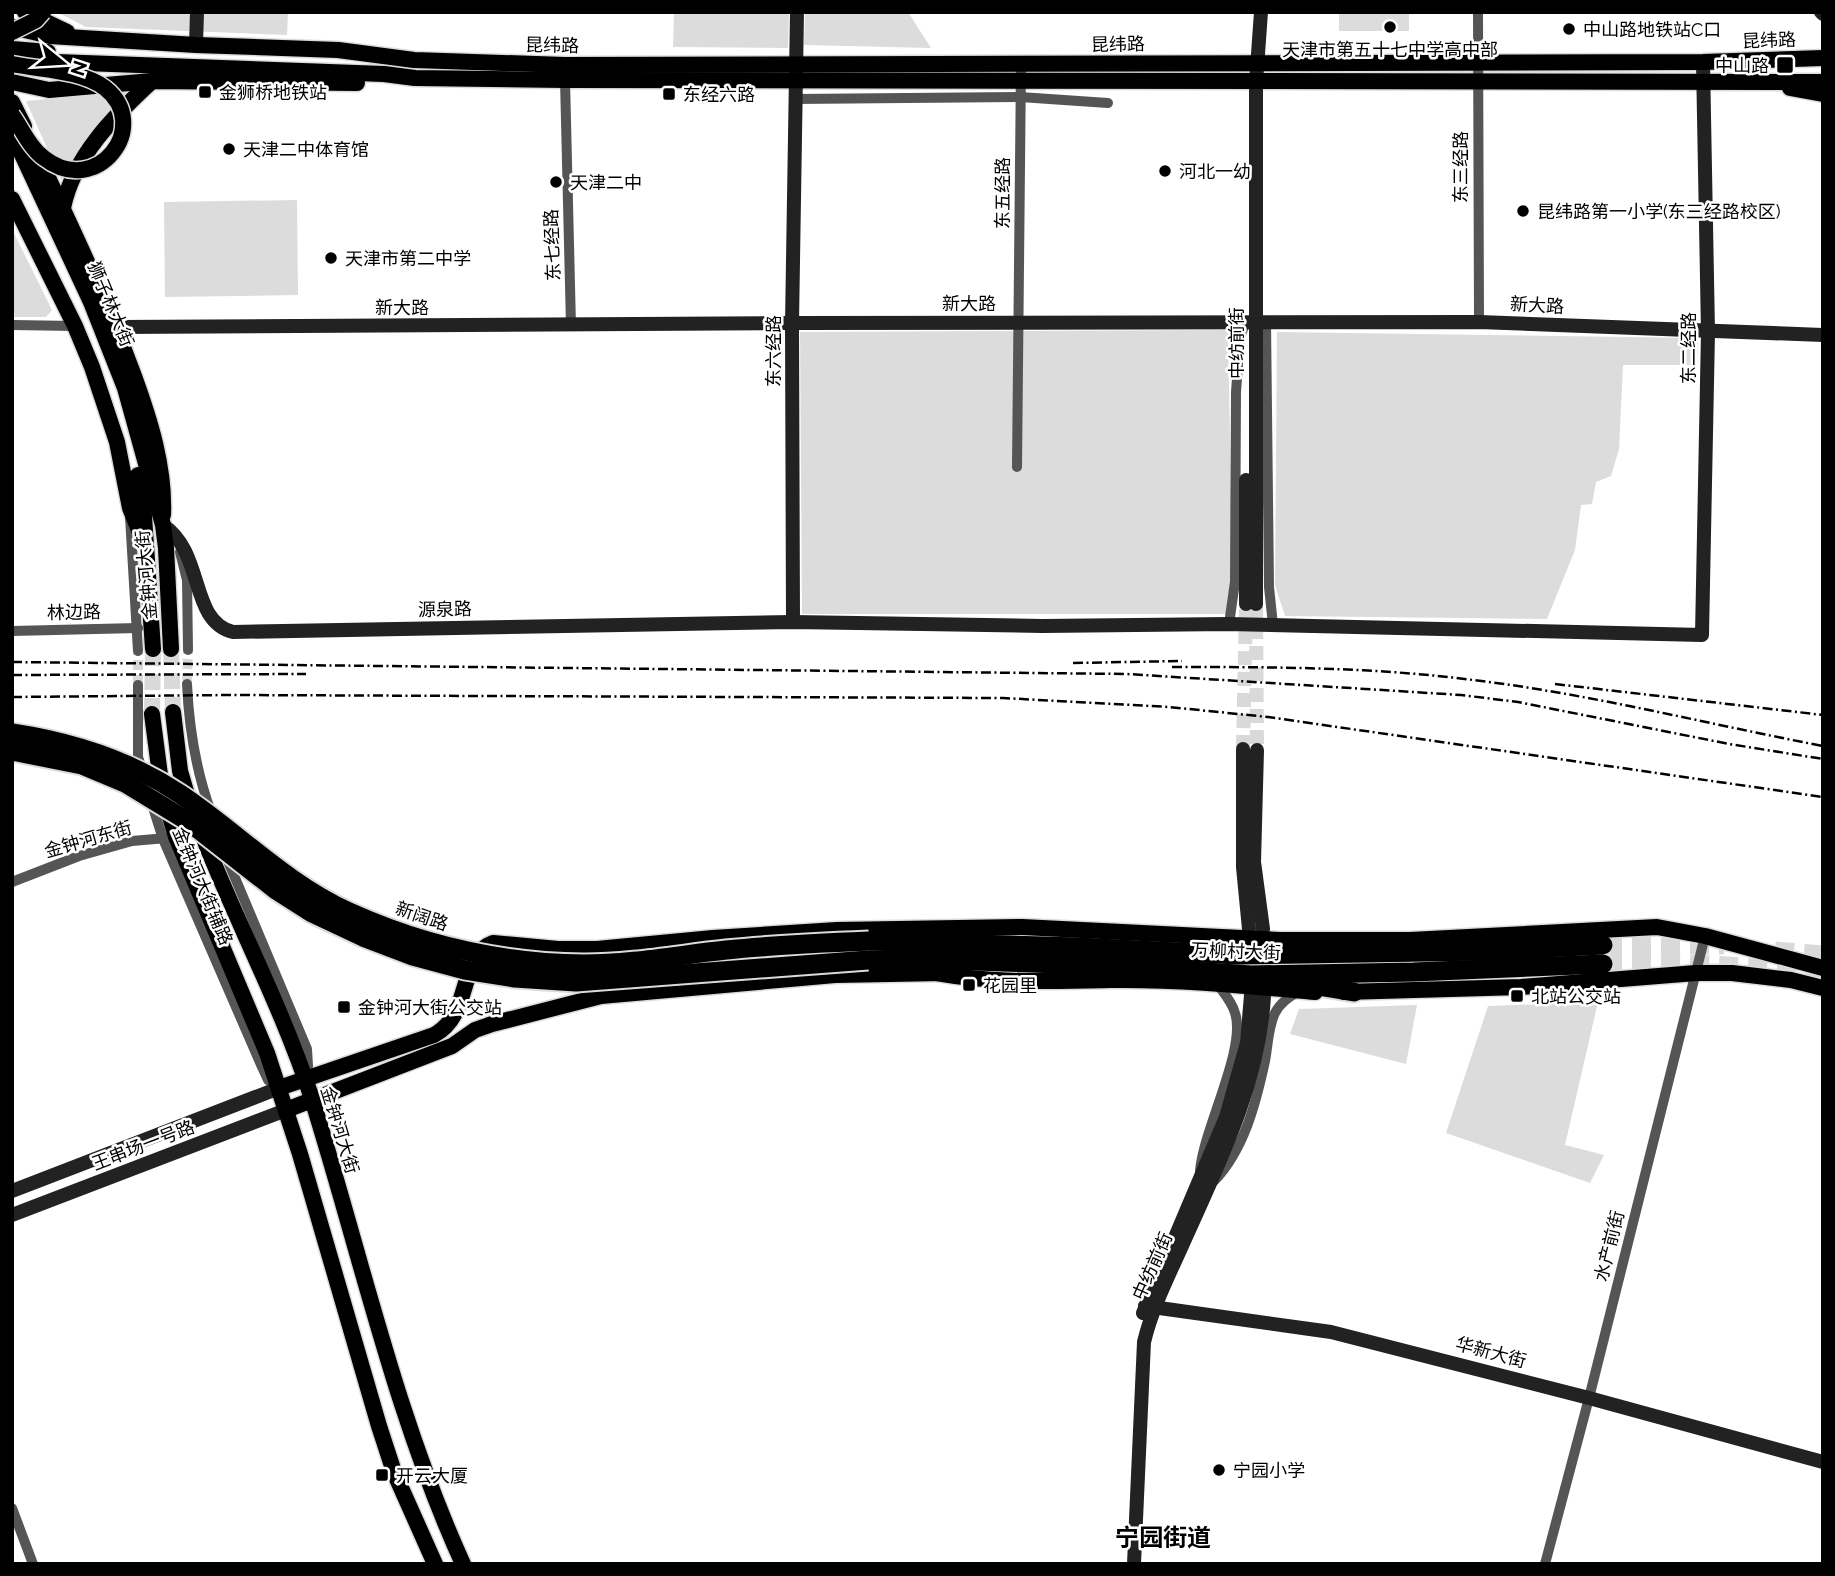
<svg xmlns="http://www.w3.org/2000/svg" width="1835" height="1576" viewBox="0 0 1835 1576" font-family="Raleway,'Noto Sans SC',sans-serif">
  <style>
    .green { fill: #dcdcdc }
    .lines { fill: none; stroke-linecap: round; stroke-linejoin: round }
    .street-tunnel { stroke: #d9d9d9; stroke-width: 10; stroke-dasharray: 10 5; stroke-linecap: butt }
    .secondary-tunnel { stroke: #d9d9d9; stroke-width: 14; stroke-dasharray: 14 7; stroke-linecap: butt }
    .primary-tunnel { stroke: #d9d9d9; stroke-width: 16; stroke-dasharray: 16 8; stroke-linecap: butt }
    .highway-tunnel { stroke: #d9d9d9; stroke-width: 19; stroke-dasharray: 19 10; stroke-linecap: butt }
    .primary-casing { stroke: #dbdbdb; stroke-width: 19 }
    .highway-casing { stroke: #dbdbdb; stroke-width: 23 }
    .street { stroke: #555; stroke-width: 10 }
    .secondary { stroke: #222; stroke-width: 14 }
    .primary { stroke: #000; stroke-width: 16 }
    .highway { stroke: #000; stroke-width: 19 }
    .rail { stroke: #000; stroke-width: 2.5; stroke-dasharray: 10 3.5 2 3.5; stroke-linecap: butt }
    .primary-bridge-casing { stroke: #dbdbdb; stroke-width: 19; stroke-linecap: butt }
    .highway-bridge-casing { stroke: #dbdbdb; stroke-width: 23; stroke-linecap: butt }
    .primary-bridge { stroke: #000; stroke-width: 16 }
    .highway-bridge { stroke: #000; stroke-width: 19 }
    .poi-dot { fill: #000; stroke: #fff; stroke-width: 2.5 }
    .labels { text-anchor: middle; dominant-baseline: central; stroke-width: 5; stroke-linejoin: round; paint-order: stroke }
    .poi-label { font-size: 18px; fill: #000; stroke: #fff; text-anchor: start }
    .street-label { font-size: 18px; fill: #000; stroke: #fff }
    .district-label { font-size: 24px; font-weight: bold; fill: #000; stroke: #fff }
  </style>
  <rect width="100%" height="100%" fill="#fff"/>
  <g class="green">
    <polygon points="57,12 288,12 287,35 86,27"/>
    <polygon points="674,12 789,12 788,48 673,47"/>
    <polygon points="805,12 908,12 931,48 804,45"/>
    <rect x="1339" y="12" width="70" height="19"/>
    <polygon points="132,91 74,160 61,180 26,101"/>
    <polygon points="297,200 298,295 165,297 164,202"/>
    <polygon points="12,229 52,310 46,317 12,317"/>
    <polygon points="1228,330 1233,614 802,614 800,332"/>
    <polygon points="1277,332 1698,338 1697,365 1623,365 1619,449 1611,476 1596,482 1592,504 1581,505 1575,550 1547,619 1285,616 1275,585"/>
    <polygon points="1598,1002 1565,1145 1604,1155 1590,1183 1446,1133 1488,1006"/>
    <polygon points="1417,1005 1406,1064 1290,1034 1299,1009"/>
  </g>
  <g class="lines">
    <g class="street-tunnel">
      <polyline points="187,684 188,650"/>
      <polyline points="138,685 138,651"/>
    </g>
    <g class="secondary-tunnel">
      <polyline points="1256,604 1257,750"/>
      <polyline points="1243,749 1246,604"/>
    </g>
    <g class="primary-tunnel">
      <polyline points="171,649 173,712"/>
      <polyline points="152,714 153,649"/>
    </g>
    <g class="highway-tunnel">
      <polyline points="1603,945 1724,945"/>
      <polyline points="1775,951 1823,955"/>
      <path d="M 1603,964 C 1677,961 1749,967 1823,974"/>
    </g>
    <g class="primary-casing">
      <g id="primary">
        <polyline points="25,12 67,32"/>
        <polyline points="12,27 50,36 196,45 338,50 414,60 565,65 1703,62 1823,58"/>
        <polyline points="12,49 48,52"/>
        <polyline points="29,61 384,74 415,78 565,80 1823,82"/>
        <polyline points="12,82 49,90 152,81 357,83"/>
        <polyline points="1790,88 1823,94"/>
        <polyline points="12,102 24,126"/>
        <polyline points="12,133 91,302 125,388 163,525 166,548 171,649"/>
        <path d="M 33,146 C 69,222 105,297 134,376 C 150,420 165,467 163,515"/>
        <polyline points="12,199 75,326 92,367 117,442 130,508 141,535"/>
        <path d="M 63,208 C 73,157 115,115 152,81"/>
        <polyline points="138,475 143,501 153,649"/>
        <polyline points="173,712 180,771 190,805"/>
        <polyline points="152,714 162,790 176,837 267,1053 300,1154 379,1426 394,1472 435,1564"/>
        <path d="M 200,829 C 235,920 282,1006 312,1099 C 361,1255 395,1415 463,1564"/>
        <path d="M 935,973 C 996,984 1049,981 1111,980 C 1179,979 1248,986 1315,992"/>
        <polyline points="1344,992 1521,987 1696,973 1732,973 1791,980 1823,988"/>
        <path d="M 279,1088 L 434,1035 C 473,1014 458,956 493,943 L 558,949 L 597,949 L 713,938 L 837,930 L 1022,927 L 1280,940 L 1410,940 L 1657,927 L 1705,936 L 1823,968"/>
        <polyline points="286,1110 452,1046 475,1030 492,1024 601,996 835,975 944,973"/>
      </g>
    </g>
    <g class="highway-casing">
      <g id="highway">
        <polyline points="869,941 1078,947 1238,955 1486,951 1603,945"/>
        <polyline points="868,960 945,960 1117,966 1251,975 1414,972 1603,964"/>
        <polyline points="1300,983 1354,992"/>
      </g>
    </g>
    <g class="street">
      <polyline points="1478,12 1479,322"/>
      <polyline points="565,80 571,326"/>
      <polyline points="795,99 1020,97 1108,103"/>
      <polyline points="1266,321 1269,587 1273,625"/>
      <polyline points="12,325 75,326"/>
      <polyline points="1017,467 1021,65"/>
      <polyline points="130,517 138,651"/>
      <polyline points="180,552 187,580 188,650"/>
      <polyline points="1229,624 1235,582 1236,392 1240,337 1246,321"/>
      <polyline points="12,631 138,628"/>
      <path d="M 187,684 C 189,728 196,771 211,812"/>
      <polyline points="138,685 138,757 143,773"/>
      <polyline points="150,798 163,839 262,1067 268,1080 277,1086"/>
      <polyline points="225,854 307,1049 308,1066 306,1077"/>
      <polyline points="12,882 79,856 132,841 167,838"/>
      <path d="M 1200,1171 C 1203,1130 1247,1048 1235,1013 C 1232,1002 1224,993 1218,985"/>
      <path d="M 1214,1181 C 1244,1150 1256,1103 1265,1061 C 1268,1046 1268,1027 1275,1013 C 1280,1003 1289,997 1299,991"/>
      <polyline points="12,1508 33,1564"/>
      <polyline points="1545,1564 1589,1398 1705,936"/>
    </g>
    <g class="secondary">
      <polyline points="1821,12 1823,14"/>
      <polyline points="196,45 197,12"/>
      <polyline points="116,327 792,323 1479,322 1823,335"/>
      <polyline points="1246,480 1246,604"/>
      <path d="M 163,525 C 205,553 189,621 233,632 L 793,622 L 1042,626 L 1229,624 L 1702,635 L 1708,332 L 1703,62"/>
      <polyline points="1256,604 1256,82 1261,12"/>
      <polyline points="793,622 792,323 797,12"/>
      <polyline points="1243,749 1243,867 1249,929"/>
      <polyline points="1257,750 1254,862 1263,929"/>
      <polyline points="12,1191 279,1088"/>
      <polyline points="12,1215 286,1110"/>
      <polyline points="1145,1306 1331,1332 1589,1398 1823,1462"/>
      <polyline points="1143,1313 1226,1117 1247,1043 1251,995"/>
      <path d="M 1134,1564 L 1144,1342 C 1152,1309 1167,1279 1181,1248 C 1217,1167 1259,1086 1264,996"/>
    </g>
    <use href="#primary" class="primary"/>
    <use href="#highway" class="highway"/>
    <g class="rail">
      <polyline points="12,662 1127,674 1461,695 1518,702 1729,744 1823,759"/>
      <polyline points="1073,663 1182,661"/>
      <path d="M 1172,667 C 1273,667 1373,667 1473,680 C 1591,694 1707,724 1823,746"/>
      <polyline points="12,675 306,674"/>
      <polyline points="1555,684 1823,715"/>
      <polyline points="12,697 231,695 1003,698 1169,707 1268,717 1823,797"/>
    </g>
    <g class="primary-bridge-casing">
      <g id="primary-bridge">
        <polyline points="12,32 36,20 43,12"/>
        <path d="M 12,64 C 41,70 81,70 105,88 C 153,126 97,199 44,158 C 30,148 22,129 12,115"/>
      </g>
    </g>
    <g class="highway-bridge-casing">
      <g id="highway-bridge">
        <path d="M 12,733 C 72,742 129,760 180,794 C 237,832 285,883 349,912 C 424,946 502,963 584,964 C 632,964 679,955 726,950 C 774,945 821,943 869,941"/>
        <polyline points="12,751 82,765 125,783 189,822 276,890 312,913 363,937 413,956 465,970 515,978 576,982 868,960"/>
      </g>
    </g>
    <use href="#primary-bridge" class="primary-bridge"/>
    <use href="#highway-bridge" class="highway-bridge"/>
  </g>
  <g class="poi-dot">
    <circle cx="1390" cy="27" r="7"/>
    <circle cx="1569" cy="29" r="7"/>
    <rect x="1776" y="56" width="18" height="18" rx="3.5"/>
    <rect x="198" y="85" width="14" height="14" rx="3.5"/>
    <rect x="662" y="87" width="14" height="14" rx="3.5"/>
    <circle cx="229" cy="149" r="7"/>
    <circle cx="1165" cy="171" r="7"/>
    <circle cx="556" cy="182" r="7"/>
    <circle cx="1523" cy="211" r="7"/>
    <circle cx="331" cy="258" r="7"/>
    <rect x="962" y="978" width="14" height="14" rx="3.5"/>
    <rect x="1510" y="989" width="14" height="14" rx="3.5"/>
    <rect x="337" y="1000" width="14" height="14" rx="3.5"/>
    <circle cx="1219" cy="1470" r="7"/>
    <rect x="375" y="1468" width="14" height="14" rx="3.5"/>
  </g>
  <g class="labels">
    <g class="poi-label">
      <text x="1583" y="29">中山路地铁站C口</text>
      <text x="1390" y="49" text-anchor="middle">天津市第五十七中学高中部</text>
      <text x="1769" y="65" text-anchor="end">中山路</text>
      <text x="219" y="92">金狮桥地铁站</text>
      <text x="683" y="94">东经六路</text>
      <text x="243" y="149">天津二中体育馆</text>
      <text x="1179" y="171">河北一幼</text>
      <text x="570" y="182">天津二中</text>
      <text x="1537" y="211">昆纬路第一小学(东三经路校区)</text>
      <text x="345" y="258">天津市第二中学</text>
      <text x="983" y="985">花园里</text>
      <text x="1531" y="996">北站公交站</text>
      <text x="358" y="1007">金钟河大街公交站</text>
      <text x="1233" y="1470">宁园小学</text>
      <text x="396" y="1475">开云大厦</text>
    </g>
    <g class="street-label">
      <text transform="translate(1769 40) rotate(-2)">昆纬路</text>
      <text transform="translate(1118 44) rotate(-1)">昆纬路</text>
      <text transform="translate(552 45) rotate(1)">昆纬路</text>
      <text transform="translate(1460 167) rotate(-90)">东三经路</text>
      <text transform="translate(1002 193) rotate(-90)">东五经路</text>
      <text transform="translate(552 245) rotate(-92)">东七经路</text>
      <text x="969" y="303">新大路</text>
      <text transform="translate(111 304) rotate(67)">狮子林大街</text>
      <text transform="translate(1537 305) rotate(3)">新大路</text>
      <text x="402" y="307">新大路</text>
      <text transform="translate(1236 343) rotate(-90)">中纺前街</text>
      <text transform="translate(1688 348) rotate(-90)">东二经路</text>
      <text transform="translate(773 351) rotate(-90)">东六经路</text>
      <text transform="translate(146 575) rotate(-95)">金钟河大街</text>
      <text transform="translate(445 609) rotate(-1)">源泉路</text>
      <text transform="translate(74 612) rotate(-1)">林边路</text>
      <text transform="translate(88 839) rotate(-16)">金钟河东街</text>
      <text transform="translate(203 886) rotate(67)">金钟河大街辅路</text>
      <text transform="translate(422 916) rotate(19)">新阔路</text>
      <text transform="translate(1236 951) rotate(2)">万柳村大街</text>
      <text transform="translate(340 1130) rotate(73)">金钟河大街</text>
      <text transform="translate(143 1145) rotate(-21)">王串场一号路</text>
      <text transform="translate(1609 1246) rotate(-76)">水产前街</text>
      <text transform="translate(1152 1266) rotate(-66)">中纺前街</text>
      <text transform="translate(1491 1352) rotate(15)">华新大街</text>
    </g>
    <g class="district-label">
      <text x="1163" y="1537">宁园街道</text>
    </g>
  </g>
  <rect width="1835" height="1576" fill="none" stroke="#000000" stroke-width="28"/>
  <g transform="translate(63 63) rotate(108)" stroke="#ffffff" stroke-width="5" paint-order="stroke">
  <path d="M0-5L12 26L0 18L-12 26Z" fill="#000000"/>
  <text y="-10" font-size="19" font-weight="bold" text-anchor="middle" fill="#000000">N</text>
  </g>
</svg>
